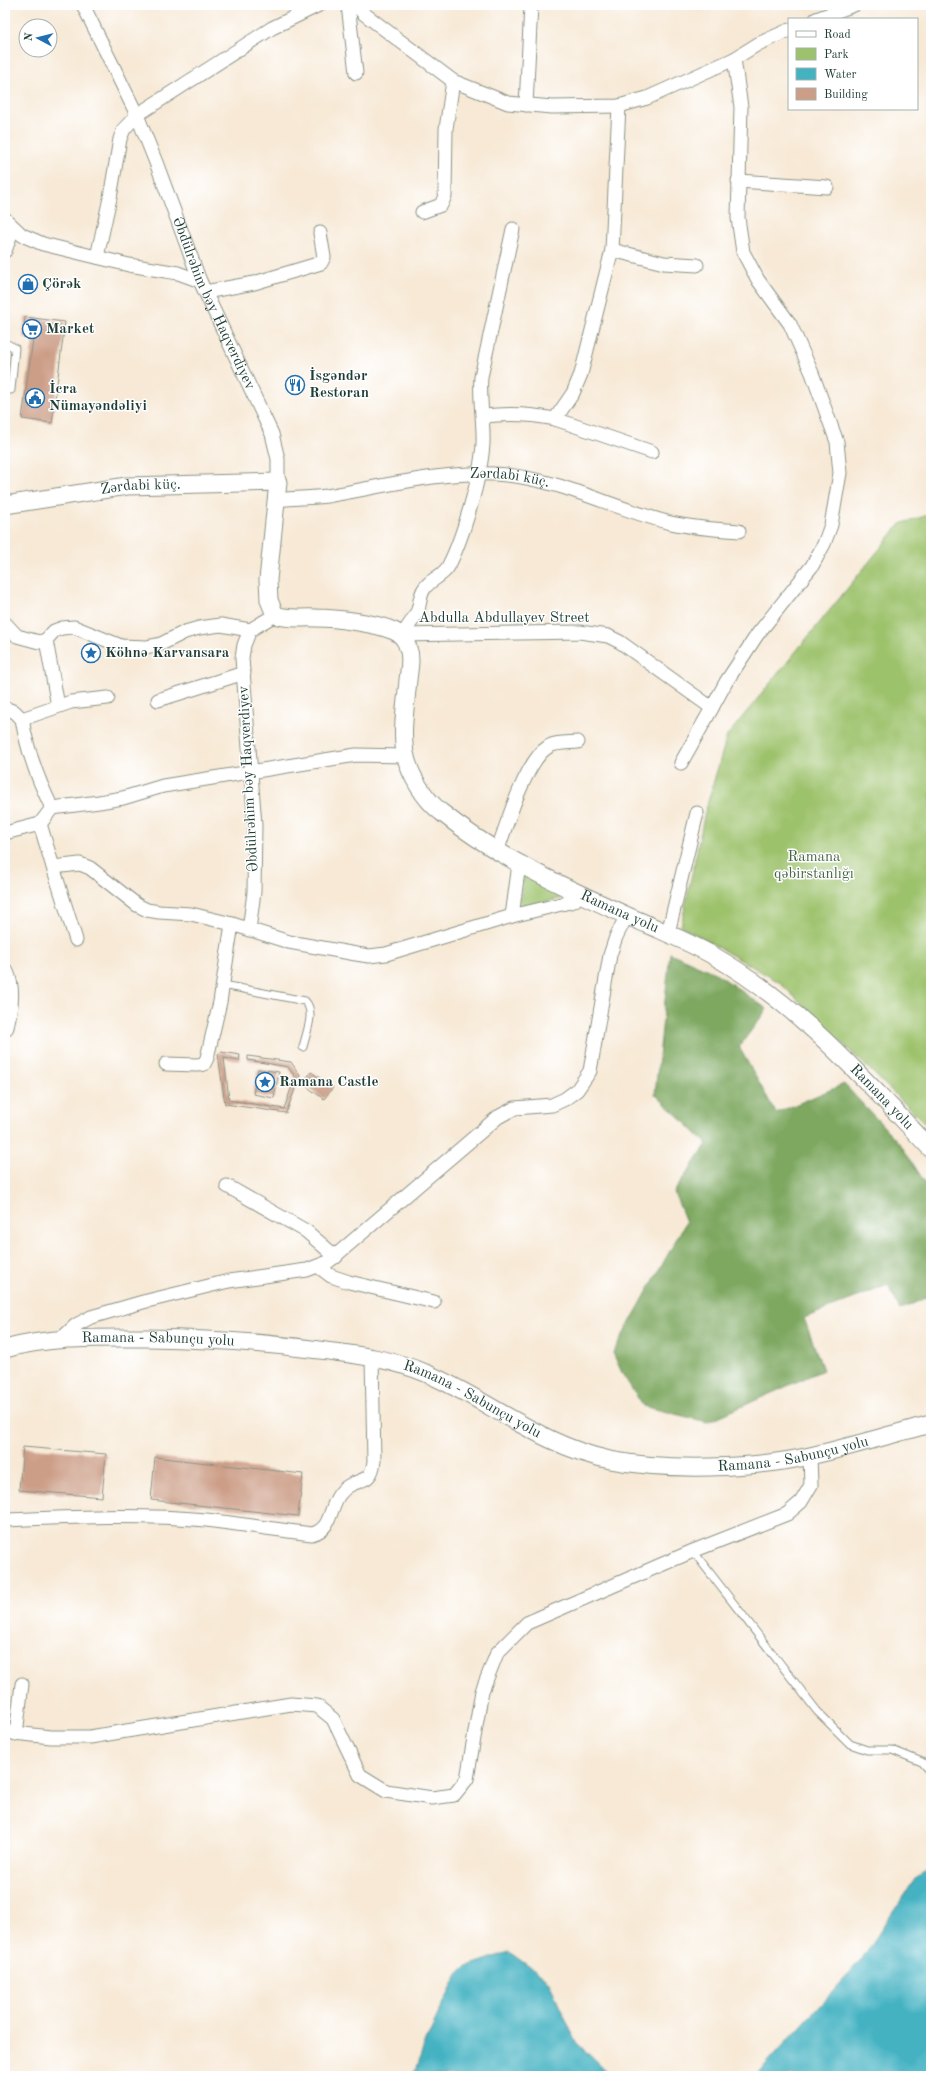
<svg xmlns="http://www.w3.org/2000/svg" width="936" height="2081" viewBox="0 0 936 2081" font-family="'Old Standard TT',serif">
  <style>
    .green { fill: #9dc26c; stroke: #5e8050 }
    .forest { fill: #7ea860; stroke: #4e724a }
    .water { fill: #45b2c2; stroke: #32787b }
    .building { fill: #cc9e87 }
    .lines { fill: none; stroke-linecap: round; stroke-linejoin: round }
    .service-casing { stroke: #8b9385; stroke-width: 9 }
    .minor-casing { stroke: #8b9385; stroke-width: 15 }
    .tertiary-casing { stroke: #8b9385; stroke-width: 19 }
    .service { stroke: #fff; stroke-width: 7 }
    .minor { stroke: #fff; stroke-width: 13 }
    .tertiary { stroke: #fff; stroke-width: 17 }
    .labels { text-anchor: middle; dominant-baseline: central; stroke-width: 3; stroke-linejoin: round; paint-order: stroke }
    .poi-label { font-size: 15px; font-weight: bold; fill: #1f3d34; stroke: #fff; text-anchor: start }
    .street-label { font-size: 15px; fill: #1f3d34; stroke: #fff }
    .park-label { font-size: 15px; fill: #456545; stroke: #fff }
  </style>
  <rect width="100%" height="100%" fill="#fff"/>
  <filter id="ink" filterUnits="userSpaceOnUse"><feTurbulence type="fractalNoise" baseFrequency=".025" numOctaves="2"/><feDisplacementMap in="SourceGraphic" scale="8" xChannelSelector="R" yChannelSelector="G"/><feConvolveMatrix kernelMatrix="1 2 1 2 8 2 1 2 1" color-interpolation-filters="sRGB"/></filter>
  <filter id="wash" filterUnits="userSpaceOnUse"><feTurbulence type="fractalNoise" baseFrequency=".012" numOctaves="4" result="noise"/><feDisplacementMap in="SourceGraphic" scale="16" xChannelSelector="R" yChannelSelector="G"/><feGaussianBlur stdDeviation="0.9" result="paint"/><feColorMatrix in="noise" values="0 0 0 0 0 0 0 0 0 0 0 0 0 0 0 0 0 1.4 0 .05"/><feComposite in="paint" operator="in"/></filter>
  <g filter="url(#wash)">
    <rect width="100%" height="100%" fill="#f7e9d6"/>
    <g class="green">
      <polygon points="931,514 931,1129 779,982 681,926 705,812 727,736 900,524"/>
      <polygon points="524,874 561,892 560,899 519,907"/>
    </g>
    <polygon class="forest" points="670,953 717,974 767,1009 739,1047 776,1113 844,1084 901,1145 931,1192 931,1295 900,1310 888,1285 804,1318 823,1370 707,1422 643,1406 623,1375 613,1353 686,1222 674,1192 707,1144 655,1094"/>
    <g class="water">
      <polygon points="931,1870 931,2076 755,2076 859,1963 915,1879"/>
      <polygon points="509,1952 548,1980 576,2042 611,2076 413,2076 426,2041 457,1975 465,1967"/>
    </g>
    <g id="blocks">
      <g class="building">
        <polygon points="25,317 65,322 52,423 22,419 33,339 23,337"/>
        <polygon points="221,1052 240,1055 239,1061 224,1058 229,1100 284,1109 295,1077 288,1067 248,1060 248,1056 291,1062 300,1076 286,1113 225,1104 218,1054"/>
        <polygon points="258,1069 279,1072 274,1098 253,1094"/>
        <polygon points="311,1072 333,1087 324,1099 303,1084"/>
        <polygon points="23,1447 106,1454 102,1497 19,1490"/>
        <polygon points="155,1457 303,1474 298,1516 151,1500"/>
      </g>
    </g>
  </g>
  <g filter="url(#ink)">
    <use href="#blocks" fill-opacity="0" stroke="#8b9385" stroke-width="1"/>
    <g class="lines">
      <g class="service-casing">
        <g id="service">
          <polyline points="5,343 15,348 11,390"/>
          <path d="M 223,985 L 305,1001 C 316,1012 306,1033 303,1047"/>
          <polyline points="693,1551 817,1711 850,1744 867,1750 892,1750 922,1762 931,1772"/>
        </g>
      </g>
      <g class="minor-casing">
        <g id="minor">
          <path id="s1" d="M 83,5 L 137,115 L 157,165 L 200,281 L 272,434 L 278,459 L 278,482"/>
          <polyline points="348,5 356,73"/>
          <polyline points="357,5 363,13 453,81 508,103 552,107 619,106 647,98 734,59 758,44 789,30"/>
          <polyline points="816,19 854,5"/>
          <polyline points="526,105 531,5"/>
          <polyline points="738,181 827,187"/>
          <polyline points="422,212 441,205 445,196 446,129 453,81"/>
          <polyline points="5,219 22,235 43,244 129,265 178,273 200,281"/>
          <polyline points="612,250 664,263 697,265"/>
          <polyline points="5,251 13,228"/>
          <polyline points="97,257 110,198 120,139 124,129 137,115 272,28 319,5"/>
          <polyline points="205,292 254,283 321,263 324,257 320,233"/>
          <path d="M 484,416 C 509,413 531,414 555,419 L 573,393 L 581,374 L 612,250 L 619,106"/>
          <polyline points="555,419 652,452"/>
          <path id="s2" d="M 276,500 C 293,498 311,498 327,496 C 386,486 448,469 507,475 C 563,481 613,508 667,522 C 690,528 715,529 739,531"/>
          <polyline points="5,623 17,636 39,642 46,640 54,631 62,628 74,627 121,646 146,647 161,644 185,632 199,628 221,625 250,630 275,615"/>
          <path d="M 402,635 C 408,627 414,619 418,610 C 420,603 420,595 424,589 C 430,579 442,577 448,567 C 463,538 481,476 483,444 C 484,421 479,399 481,377 L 513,229"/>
          <polyline points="402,635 580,632 608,636 620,642 712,708 681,763"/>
          <polyline points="46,640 58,706"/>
          <polyline points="158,700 244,673"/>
          <polyline points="5,708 15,712 22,719 71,702 108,698"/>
          <polyline points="712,708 726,682 757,635 812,566 824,544 831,525 840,473 837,442 812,373 790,324 758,280 743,252 738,218 741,107 734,59"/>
          <path d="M 22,719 C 27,750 38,780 52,808"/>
          <polyline points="40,824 52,808 99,802 123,798 163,786 356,755 406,756"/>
          <polyline points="5,833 40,824 53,867 80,864 90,868 137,905 147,910 159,912 191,914 232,924 289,942 356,954 369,956 386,954 512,916 574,901 580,893"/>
          <path d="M 497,852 C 506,826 526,760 548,747 C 555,742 569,743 578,742"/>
          <polyline points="53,867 76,940"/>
          <polyline points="512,916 519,864"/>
          <polyline points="249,930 254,892 255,825 242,658 244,645 250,630"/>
          <polyline points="668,933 697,813"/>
          <polyline points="166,1064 197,1065 204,1064 207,1058 220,1002 232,924"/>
          <polyline points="227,1186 306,1231 336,1257"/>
          <polyline points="319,1267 331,1276 349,1282 434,1302"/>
          <polyline points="61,1339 76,1325 91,1317 143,1302 229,1281 307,1270 328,1262 498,1117 515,1108 552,1105 565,1099 577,1090 590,1071 610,955 616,937 627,915"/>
          <path d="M 5,1520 C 72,1517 139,1514 206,1520 C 241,1524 277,1530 312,1534 C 332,1529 329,1509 339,1495 C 354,1474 371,1489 374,1461 L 372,1357"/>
          <polyline points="5,1732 51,1737 90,1737 291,1704 317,1706 333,1719 360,1775 386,1791 432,1798 454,1795 467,1779 482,1691 497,1653 527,1623 693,1551 787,1514 801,1502 811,1485 810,1456"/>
          <polyline points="16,1734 22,1684"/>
        </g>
      </g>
      <g class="tertiary-casing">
        <g id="tertiary">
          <path id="s3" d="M 5,505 L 127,486 L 278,482 L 268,580 L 269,600 L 275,615 C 289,620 302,617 316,618 C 336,618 376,623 394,631 C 401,634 406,640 408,648 C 412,658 409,669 408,680 C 406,704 401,730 405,753 C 409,774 424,799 441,812 C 498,858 564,887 630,917 C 658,929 687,941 714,956 C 799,1005 864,1079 931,1149"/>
          <path d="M 5,972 C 13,990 9,1008 5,1027"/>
          <path id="s4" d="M 5,1349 C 52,1336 100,1338 148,1338 C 203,1339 257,1342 311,1349 C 351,1354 391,1358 428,1374 C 490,1401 542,1446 610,1460 C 667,1471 753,1469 810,1456 C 851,1447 891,1434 931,1424"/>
        </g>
      </g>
      <use href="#service" class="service"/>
      <use href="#minor" class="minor"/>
      <use href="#tertiary" class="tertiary"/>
    </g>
  </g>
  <defs>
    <g id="shop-ring" transform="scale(1)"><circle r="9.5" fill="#fff" stroke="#1f6fb2" stroke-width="1.5"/><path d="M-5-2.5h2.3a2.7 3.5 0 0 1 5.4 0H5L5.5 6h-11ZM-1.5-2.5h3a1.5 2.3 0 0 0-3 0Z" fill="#1f6fb2"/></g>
    <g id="supermarket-ring" transform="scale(1)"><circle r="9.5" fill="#fff" stroke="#1f6fb2" stroke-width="1.5"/><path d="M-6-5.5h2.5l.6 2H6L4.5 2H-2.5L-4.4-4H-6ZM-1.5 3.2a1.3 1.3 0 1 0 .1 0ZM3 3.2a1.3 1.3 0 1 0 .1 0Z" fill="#1f6fb2"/></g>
    <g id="restaurant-ring" transform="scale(1)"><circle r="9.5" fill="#fff" stroke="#1f6fb2" stroke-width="1.5"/><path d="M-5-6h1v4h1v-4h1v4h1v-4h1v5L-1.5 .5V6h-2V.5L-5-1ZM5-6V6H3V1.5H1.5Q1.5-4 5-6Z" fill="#1f6fb2"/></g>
    <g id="civic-ring" transform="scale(1)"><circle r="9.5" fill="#fff" stroke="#1f6fb2" stroke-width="1.5"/><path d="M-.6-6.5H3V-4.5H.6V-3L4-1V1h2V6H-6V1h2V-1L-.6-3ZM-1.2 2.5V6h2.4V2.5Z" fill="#1f6fb2"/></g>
    <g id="sight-ring" transform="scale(1)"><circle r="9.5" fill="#fff" stroke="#1f6fb2" stroke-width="1.5"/><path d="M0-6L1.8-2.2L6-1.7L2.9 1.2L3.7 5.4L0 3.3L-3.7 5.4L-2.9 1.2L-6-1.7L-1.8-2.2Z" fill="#1f6fb2"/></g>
  </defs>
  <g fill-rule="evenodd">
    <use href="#shop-ring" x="28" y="284"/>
    <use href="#supermarket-ring" x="32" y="329"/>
    <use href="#restaurant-ring" x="295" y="385"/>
    <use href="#civic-ring" x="35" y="398"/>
    <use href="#sight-ring" x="91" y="653"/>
    <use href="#sight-ring" x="265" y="1082"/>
  </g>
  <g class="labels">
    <g class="poi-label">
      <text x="42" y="284">Çörək</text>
      <text x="46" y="329">Market</text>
      <text x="309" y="376">İsgəndər<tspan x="309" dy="17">Restoran</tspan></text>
      <text x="49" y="389">İcra<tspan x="49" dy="17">Nümayəndəliyi</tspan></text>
      <text x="105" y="653">Köhnə Karvansara</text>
      <text x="279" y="1082">Ramana Castle</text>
    </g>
    <g class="street-label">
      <text stroke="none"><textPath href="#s1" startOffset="326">Əbdülrəhim bəy Haqverdiyev</textPath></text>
      <text stroke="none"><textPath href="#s2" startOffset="236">Zərdabi küç.</textPath></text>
      <text stroke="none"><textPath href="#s3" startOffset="137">Zərdabi küç.</textPath></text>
      <text x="504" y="618">Abdulla Abdullayev Street</text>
      <text transform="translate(249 779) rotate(-93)">Əbdülrəhim bəy Haqverdiyev</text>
      <text stroke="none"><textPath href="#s3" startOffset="934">Ramana yolu</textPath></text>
      <text stroke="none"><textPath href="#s3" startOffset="1258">Ramana yolu</textPath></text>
      <text stroke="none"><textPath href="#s4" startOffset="154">Ramana - Sabunçu yolu</textPath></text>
      <text stroke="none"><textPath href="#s4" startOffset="478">Ramana - Sabunçu yolu</textPath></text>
      <text stroke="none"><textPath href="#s4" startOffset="814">Ramana - Sabunçu yolu</textPath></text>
    </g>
    <g class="park-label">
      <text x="814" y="857">Ramana<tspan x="814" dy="17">qəbirstanlığı</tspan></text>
    </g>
  </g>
  <rect width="936" height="2081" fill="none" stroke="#fff" stroke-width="20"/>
  <rect x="788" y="18" width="130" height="92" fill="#ffffff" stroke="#a5b1ae"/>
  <rect x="796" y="31" width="20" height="6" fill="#ffffff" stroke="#a5b1ae"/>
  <text x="824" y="38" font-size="12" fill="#1f3d34">Road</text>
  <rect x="796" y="48" width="20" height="12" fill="#9dc26c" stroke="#a5b1ae"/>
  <text x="824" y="58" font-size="12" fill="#1f3d34">Park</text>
  <rect x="796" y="68" width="20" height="12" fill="#45b2c2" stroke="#a5b1ae"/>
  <text x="824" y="78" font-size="12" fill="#1f3d34">Water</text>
  <rect x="796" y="88" width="20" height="12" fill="#cc9e87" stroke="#a5b1ae"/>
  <text x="824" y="98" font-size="12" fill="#1f3d34">Building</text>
  <g transform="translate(38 38) rotate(277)"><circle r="19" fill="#ffffff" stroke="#a5b1ae"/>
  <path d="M0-3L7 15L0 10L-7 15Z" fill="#1f6fb2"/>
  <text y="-6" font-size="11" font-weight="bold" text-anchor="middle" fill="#1f3d34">N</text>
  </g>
</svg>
